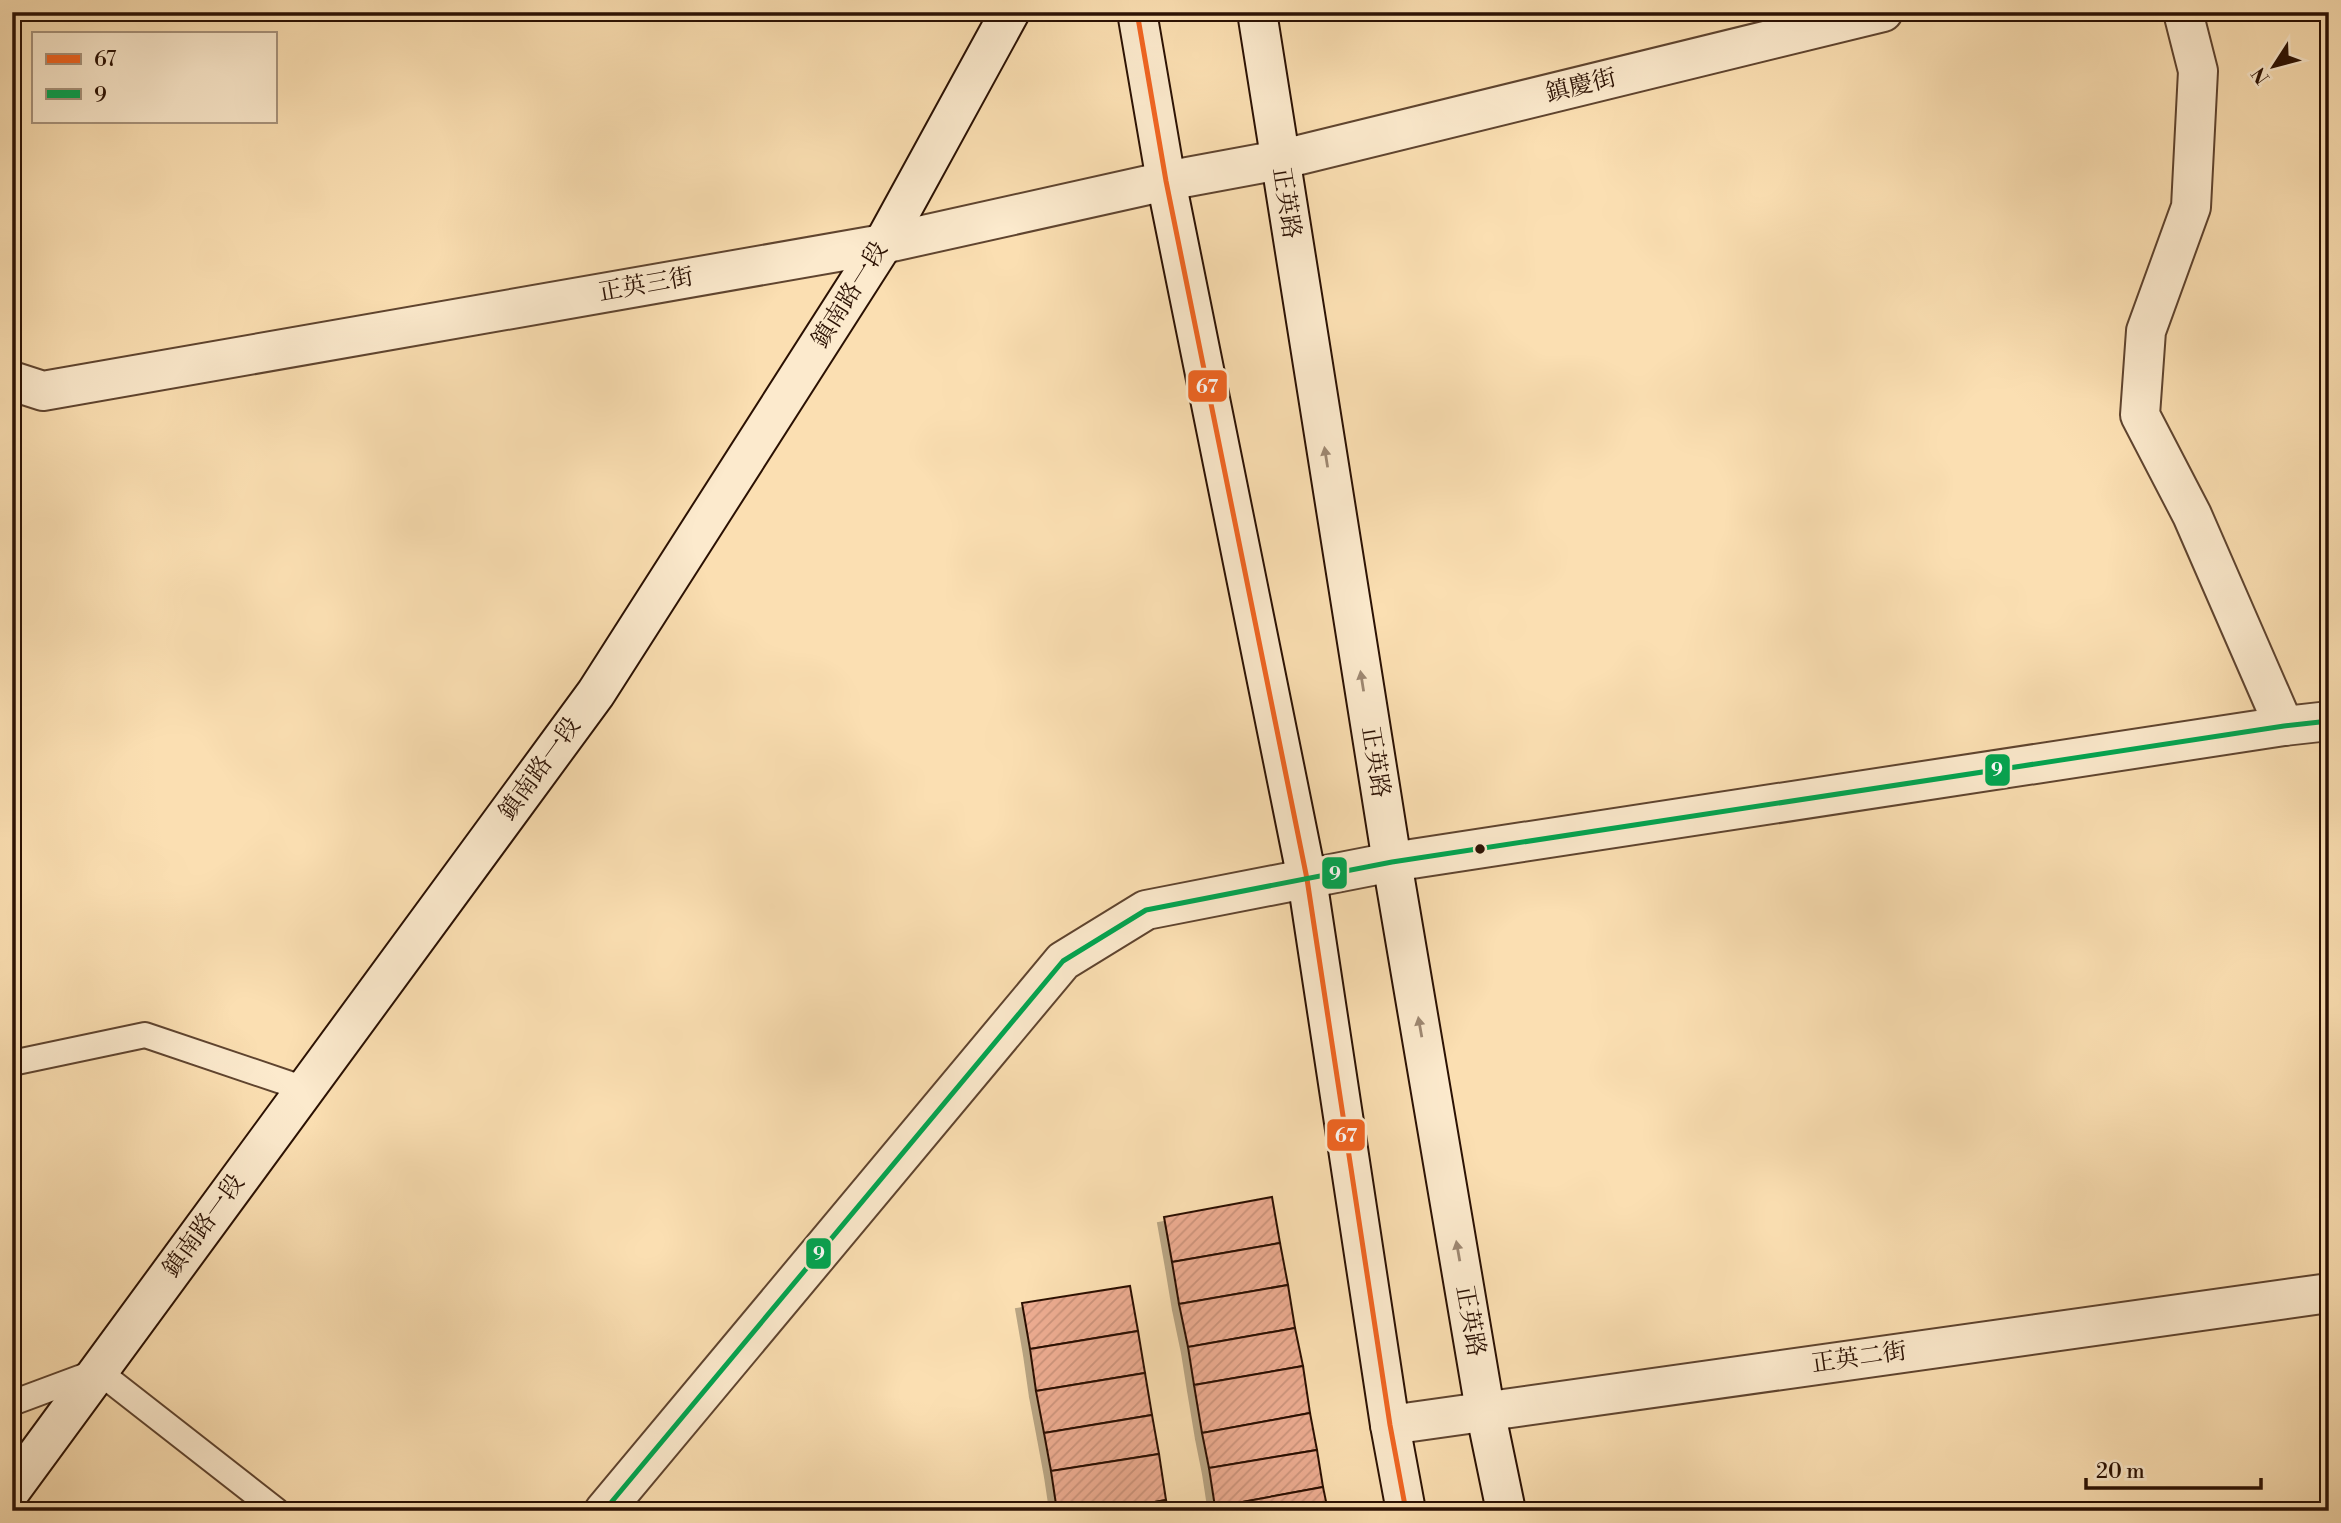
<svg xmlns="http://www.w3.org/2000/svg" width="2341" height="1523" viewBox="0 0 2341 1523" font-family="'Libre Bodoni','Noto Serif TC',serif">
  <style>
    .building { fill: url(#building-hatch); stroke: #2b1103; stroke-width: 2; filter: url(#shadow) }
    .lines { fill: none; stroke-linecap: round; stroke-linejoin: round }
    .lane-casing { stroke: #5f442f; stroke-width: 28 }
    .street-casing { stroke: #5f442f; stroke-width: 42 }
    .secondary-casing { stroke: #2b1103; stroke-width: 42 }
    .lane { stroke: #fceacd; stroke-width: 24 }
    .street { stroke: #fceacd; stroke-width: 38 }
    .secondary { stroke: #fceacd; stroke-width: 38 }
    .bus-1-casing { stroke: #fceacd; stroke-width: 10 }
    .bus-2-casing { stroke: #fceacd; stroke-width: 10 }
    .bus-1 { stroke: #f26522; stroke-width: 5 }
    .bus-2 { stroke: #00a651; stroke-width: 5 }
    .oneway { fill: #9e8872 }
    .bus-dot { fill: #2b1103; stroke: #fceacd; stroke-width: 2.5 }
    .labels { text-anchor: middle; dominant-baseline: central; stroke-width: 6; stroke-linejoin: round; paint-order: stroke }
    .street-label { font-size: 24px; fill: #2b1103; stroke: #fceacd }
    .line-badge { stroke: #fceacd; stroke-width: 2.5 }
    .badge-label { font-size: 19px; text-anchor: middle; font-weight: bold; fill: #fff }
  </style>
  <defs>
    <pattern id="building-hatch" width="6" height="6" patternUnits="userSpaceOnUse" patternTransform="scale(1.75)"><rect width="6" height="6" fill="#edac91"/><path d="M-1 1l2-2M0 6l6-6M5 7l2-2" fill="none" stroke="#cb937b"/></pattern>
    <filter id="shadow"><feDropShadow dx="-6" dy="6" stdDeviation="0" flood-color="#0004"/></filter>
  </defs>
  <rect width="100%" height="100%" fill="#fbdfb2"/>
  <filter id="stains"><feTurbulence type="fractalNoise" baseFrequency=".00286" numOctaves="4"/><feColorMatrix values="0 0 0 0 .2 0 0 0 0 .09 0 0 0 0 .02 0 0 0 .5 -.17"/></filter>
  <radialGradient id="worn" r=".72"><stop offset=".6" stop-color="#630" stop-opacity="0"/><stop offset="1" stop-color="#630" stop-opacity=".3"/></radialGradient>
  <g class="building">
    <polygon points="1272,1197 1280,1243 1172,1262 1164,1217"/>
    <polygon points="1280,1243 1288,1285 1179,1304 1172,1262"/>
    <polygon points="1288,1285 1295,1328 1188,1347 1179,1304"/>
    <polygon points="1130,1286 1138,1331 1030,1349 1022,1303"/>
    <polygon points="1295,1328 1303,1366 1194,1385 1188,1347"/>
    <polygon points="1138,1331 1145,1373 1036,1391 1030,1349"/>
    <polygon points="1303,1366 1310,1413 1202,1433 1194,1385"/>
    <polygon points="1145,1373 1152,1415 1044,1433 1036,1391"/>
    <polygon points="1310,1413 1317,1450 1209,1468 1202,1433"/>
    <polygon points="1152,1415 1159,1454 1051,1471 1044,1433"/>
    <polygon points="1317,1450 1323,1487 1215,1507 1209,1468"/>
    <polygon points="1159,1454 1166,1500 1105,1511 1057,1511 1051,1471"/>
    <polygon points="1323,1487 1328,1511 1216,1511 1215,1507"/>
    <polygon points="1166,1500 1168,1511 1105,1511"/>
  </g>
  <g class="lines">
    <g class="lane-casing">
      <g id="lane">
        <polyline points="12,1063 145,1035 305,1089"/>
        <polyline points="12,1403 98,1371 277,1511"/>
      </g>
    </g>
    <g class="street-casing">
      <g id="street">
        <polyline points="2183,12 2198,71 2191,207 2146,331 2140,415 2192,515 2284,726"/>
        <polyline points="12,381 43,391 883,244 1166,181 1279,160 1883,12"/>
        <polyline points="1390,1425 2329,1293"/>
        <polyline points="604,1511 1063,961 1146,910 1392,862 2284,726 2329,721"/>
      </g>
    </g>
    <g class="secondary-casing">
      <g id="secondary">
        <polyline points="1137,12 1166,181 1307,879 1390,1425 1406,1511"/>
        <polyline points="1257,12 1392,862 1485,1410 1506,1511"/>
        <polyline points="12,1489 596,693 883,244 1010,12"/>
      </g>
    </g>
    <use href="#lane" class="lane"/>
    <use href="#street" class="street"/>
    <use href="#secondary" class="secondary"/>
    <g class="bus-1-casing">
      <polyline id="bus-1" points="1137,12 1166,181 1307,879 1390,1425 1406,1511"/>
    </g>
    <g class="bus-2-casing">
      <polyline id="bus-2" points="604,1511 1063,961 1146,910 1392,862 2284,726 2329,721"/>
    </g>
    <use href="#bus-1" class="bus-1"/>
    <use href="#bus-2" class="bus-2"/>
  </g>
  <defs><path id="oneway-solid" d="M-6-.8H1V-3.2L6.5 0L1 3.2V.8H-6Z" transform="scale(1.75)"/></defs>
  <g class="oneway">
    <use href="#oneway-solid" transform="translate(1326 457) rotate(-99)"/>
    <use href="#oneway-solid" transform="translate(1362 681) rotate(-99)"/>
    <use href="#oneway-solid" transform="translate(1420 1027) rotate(-100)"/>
    <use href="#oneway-solid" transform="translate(1458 1251) rotate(-100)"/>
  </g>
  <circle class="bus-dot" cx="1480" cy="849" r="6"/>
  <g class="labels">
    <g class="street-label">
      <text transform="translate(1581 86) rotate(-14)">鎮慶街</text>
      <text transform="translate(1286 203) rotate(81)">正英路</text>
      <text transform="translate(646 285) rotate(-10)">正英三街</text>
      <text transform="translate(850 295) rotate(-58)">鎮南路一段</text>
      <text transform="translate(1375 762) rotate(81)">正英路</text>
      <text transform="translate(540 769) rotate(-54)">鎮南路一段</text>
      <text transform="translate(204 1226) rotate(-54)">鎮南路一段</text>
      <text transform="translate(1470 1321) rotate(80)">正英路</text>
      <text transform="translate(1859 1358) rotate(-8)">正英二街</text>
    </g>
  </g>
  <g class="line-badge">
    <rect x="1187" y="369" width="41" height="34" rx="7" fill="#f26522"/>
    <rect x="1984" y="753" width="27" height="34" rx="7" fill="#00a651"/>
    <rect x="1321" y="856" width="27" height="34" rx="7" fill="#00a651"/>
    <rect x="1326" y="1118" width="40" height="34" rx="7" fill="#f26522"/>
    <rect x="805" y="1237" width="27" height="33" rx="7" fill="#00a651"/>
  </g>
  <g class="badge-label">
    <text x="1207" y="393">67</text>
    <text x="1997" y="776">9</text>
    <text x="1335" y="880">9</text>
    <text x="1346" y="1142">67</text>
    <text x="819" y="1260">9</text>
  </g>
  <rect width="2341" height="1523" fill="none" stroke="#fbdfb2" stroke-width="42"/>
  <rect x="14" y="14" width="2313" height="1495" fill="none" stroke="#2b1103" stroke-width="3.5"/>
  <rect x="21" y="21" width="2299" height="1481" fill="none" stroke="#2b1103" stroke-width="2"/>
  <rect x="32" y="32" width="245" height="91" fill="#fceacd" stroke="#a8937c" stroke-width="2"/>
  <rect x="46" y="54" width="35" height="10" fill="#f26522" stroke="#a8937c" stroke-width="2"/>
  <text x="94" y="66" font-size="21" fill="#2b1103">67</text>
  <rect x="46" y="89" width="35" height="10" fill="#00a651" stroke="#a8937c" stroke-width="2"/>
  <text x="94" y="102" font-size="21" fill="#2b1103">9</text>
  <g transform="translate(2274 66) rotate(234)" stroke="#fceacd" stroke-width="5" paint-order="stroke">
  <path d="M0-5L12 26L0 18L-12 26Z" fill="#2b1103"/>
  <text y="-10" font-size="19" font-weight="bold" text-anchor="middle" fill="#2b1103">N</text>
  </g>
  <path d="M2086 1478v10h175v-10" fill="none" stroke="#2b1103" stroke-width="3.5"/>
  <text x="2096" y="1478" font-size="21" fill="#2b1103" stroke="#fceacd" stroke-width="5" paint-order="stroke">20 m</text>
  <rect width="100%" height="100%" filter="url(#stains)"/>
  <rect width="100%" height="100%" fill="url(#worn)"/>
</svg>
